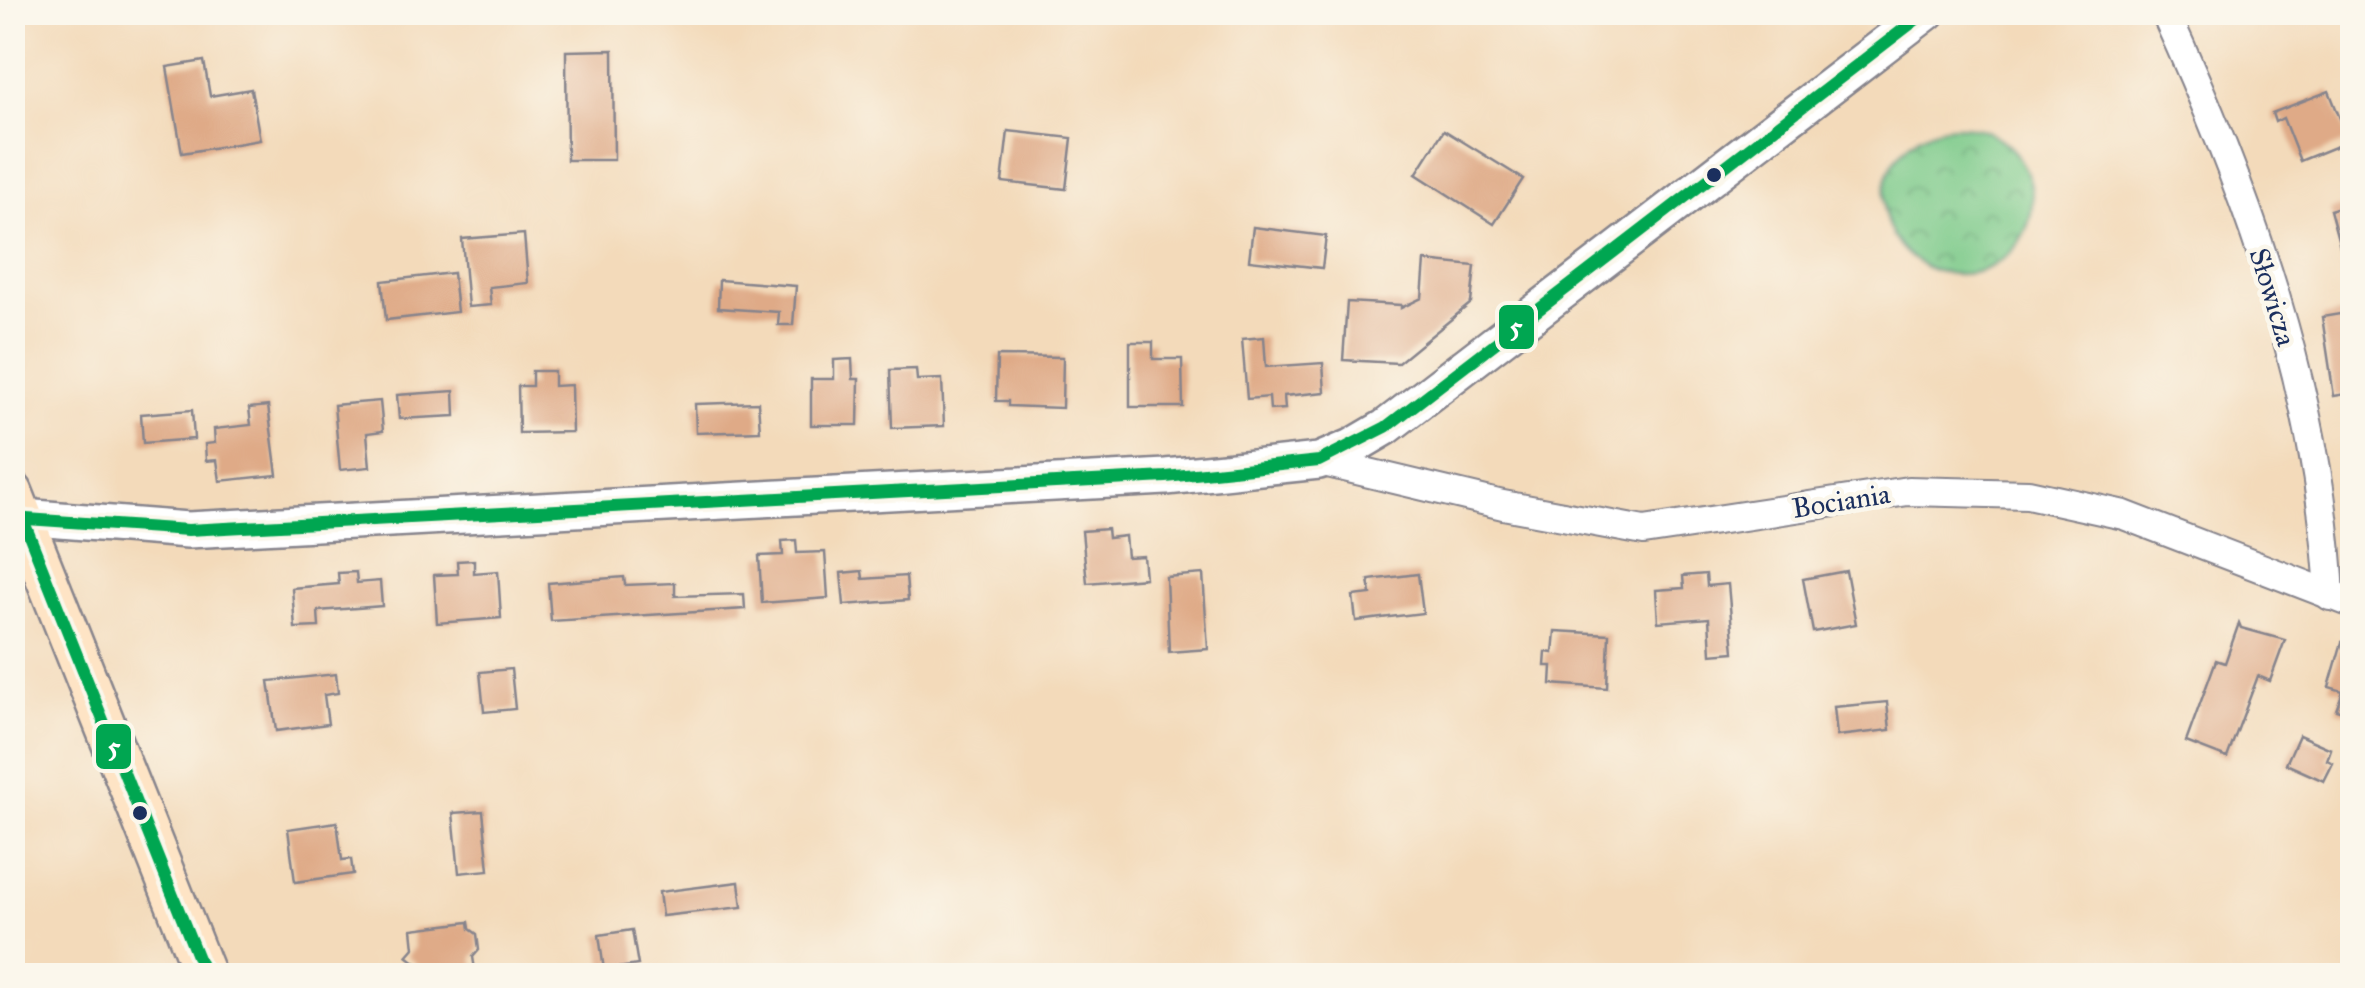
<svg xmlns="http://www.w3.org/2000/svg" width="2365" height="988" viewBox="0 0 2365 988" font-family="'IM FELL Great Primer',serif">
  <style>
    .park { fill: url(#park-crowns); stroke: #4a7c73; stroke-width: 2.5 }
    .building { fill: #dfaa87 }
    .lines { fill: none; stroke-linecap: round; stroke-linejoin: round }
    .minor-casing { stroke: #87848c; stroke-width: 32 }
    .tertiary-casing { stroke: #87848c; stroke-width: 40 }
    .secondary-casing { stroke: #87848c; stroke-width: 45 }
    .minor { stroke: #fff; stroke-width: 28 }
    .tertiary { stroke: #fff; stroke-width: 35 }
    .secondary { stroke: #fee4c5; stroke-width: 40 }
    .bus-1-casing { stroke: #fbf7ec; stroke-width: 20 }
    .bus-1 { stroke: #00a651; stroke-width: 12 }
    .bus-dot { fill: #1b2f5e; stroke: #fbf7ec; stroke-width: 4 }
    .labels { text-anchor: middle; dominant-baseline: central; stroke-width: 9; stroke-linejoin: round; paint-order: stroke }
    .street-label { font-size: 28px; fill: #1b2f5e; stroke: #fbf7ec }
    .line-badge { stroke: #fbf7ec; stroke-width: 4 }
    .badge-label { font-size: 28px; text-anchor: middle; font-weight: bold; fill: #fff }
  </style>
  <defs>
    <pattern id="park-crowns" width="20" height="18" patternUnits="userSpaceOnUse" patternTransform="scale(2.5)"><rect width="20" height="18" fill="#7ac988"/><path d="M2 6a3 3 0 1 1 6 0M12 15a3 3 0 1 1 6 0" fill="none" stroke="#63a472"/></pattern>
  </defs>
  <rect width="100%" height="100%" fill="#fbf7ec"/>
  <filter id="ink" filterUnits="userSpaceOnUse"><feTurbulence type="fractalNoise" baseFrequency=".01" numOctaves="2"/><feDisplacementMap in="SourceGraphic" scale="20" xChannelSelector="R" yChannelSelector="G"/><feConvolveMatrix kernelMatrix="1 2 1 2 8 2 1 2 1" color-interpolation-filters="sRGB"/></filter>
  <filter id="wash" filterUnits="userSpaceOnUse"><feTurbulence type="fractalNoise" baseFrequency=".0048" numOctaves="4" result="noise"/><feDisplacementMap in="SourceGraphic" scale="40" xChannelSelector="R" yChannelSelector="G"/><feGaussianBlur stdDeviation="2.25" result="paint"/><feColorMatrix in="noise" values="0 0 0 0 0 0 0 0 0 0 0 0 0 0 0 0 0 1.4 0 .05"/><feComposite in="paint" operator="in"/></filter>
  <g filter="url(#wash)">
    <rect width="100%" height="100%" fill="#f3daba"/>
    <circle class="park" cx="1958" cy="200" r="74"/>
    <g id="blocks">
      <g class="building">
        <polygon points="613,50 614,160 567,160 566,51"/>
        <polygon points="204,61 210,96 251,89 260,140 182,153 167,67"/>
        <polygon points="2329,91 2349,141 2300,161 2283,118 2275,122 2272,113"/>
        <polygon points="1444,130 1523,179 1494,224 1416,174"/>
        <polygon points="1008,131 1072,138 1066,189 1002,182"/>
        <polygon points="2352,204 2352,252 2342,254 2330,210"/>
        <polygon points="1253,227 1326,236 1322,268 1249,260"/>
        <polygon points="524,234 528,283 489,287 491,305 468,307 462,239"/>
        <polygon points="1425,261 1475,266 1471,303 1398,363 1343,360 1347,302 1401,305 1401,308 1422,298"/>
        <polygon points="453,273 457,312 386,320 382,281"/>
        <polygon points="719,280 796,286 793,325 778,325 779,312 718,308"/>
        <polygon points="2352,312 2352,393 2334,396 2322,317"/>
        <polygon points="1264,337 1266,367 1323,363 1325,392 1284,396 1285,409 1270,410 1269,397 1247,399 1242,339"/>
        <polygon points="1130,342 1153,342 1153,359 1182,359 1183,407 1130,407"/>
        <polygon points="997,356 1063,357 1062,408 1008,406 1008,401 996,401"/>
        <polygon points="852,359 853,379 859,379 858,425 811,425 811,379 834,379 834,360"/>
        <polygon points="916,369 917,380 942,379 944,426 892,428 890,370"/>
        <polygon points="532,371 554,371 554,386 571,385 572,432 519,433 518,386 532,386"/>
        <polygon points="454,391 455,416 399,419 397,395"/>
        <polygon points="380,401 383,431 367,433 370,467 340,470 334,405"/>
        <polygon points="758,402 760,431 696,433 695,404"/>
        <polygon points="268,406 277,475 220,481 217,460 206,461 205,444 215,443 214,429 251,425 249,408"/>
        <polygon points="192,410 194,439 143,443 141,414"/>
        <polygon points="1107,529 1108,538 1125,536 1127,557 1143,556 1145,578 1087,583 1082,531"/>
        <polygon points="796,540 797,553 825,552 828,598 762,603 759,556 783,555 782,541"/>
        <polygon points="474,560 474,573 498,571 501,618 437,623 434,575 458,574 457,561"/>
        <polygon points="862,571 863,579 906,576 908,600 844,605 841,573"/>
        <polygon points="1846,571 1856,624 1813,632 1803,579"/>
        <polygon points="356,572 357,583 380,581 382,606 318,611 319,627 295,628 292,588 339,584 338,573"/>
        <polygon points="1203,574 1208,649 1169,652 1166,577"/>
        <polygon points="1418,574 1423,613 1356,621 1353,596 1371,594 1369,580"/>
        <polygon points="1706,574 1707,586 1728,584 1734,652 1711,654 1709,618 1658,622 1656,590 1684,588 1683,576"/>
        <polygon points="624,577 625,585 675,583 675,596 744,594 745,609 551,621 548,583"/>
        <polygon points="2239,623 2241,628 2285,640 2270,681 2258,676 2227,758 2186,742 2216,660 2225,663"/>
        <polygon points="1555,631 1609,634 1607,688 1551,684 1552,666 1545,666 1546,652 1553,653"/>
        <polygon points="2342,642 2352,645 2352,715 2336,710 2343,691 2329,687"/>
        <polygon points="511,669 515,709 484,712 480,672"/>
        <polygon points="336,674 338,693 324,695 328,724 276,731 269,681"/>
        <polygon points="1887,702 1890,730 1837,736 1834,707"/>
        <polygon points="2299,735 2331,749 2327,760 2333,763 2324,781 2286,764"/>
        <polygon points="483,811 489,870 459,873 453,813"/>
        <polygon points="337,822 342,860 351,859 353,874 295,882 288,829"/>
        <polygon points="739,882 742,907 662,916 659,892"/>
        <polygon points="469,922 470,929 477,934 479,950 473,957 476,976 417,976 416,963 407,956 414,948 412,929"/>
        <polygon points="632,930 638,965 604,970 599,935"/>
      </g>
    </g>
  </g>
  <g filter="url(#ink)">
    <use href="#blocks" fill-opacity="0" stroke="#87848c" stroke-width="2.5"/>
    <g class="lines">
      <g class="minor-casing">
        <g id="minor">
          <path d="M 2165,12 C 2249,195 2320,393 2330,596"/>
          <polyline points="1319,461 1503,505 1644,531 1908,491 2028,494 2124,515 2352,603"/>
        </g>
      </g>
      <g class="tertiary-casing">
        <polyline id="tertiary" points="22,517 188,530 1166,477 1319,461 1352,447 1386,427 1927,12"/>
      </g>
      <g class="secondary-casing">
        <polyline id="secondary" points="12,492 205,976"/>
      </g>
      <use href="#minor" class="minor"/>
      <use href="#tertiary" class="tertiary"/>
      <use href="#secondary" class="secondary"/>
      <g class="bus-1-casing">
        <g id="bus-1">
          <polyline points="22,517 205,976"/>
          <polyline points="12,518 188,530 1166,477 1319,461 1386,427 1926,12"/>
        </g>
      </g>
      <use href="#bus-1" class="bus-1"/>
    </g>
  </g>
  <g class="bus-dot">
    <circle cx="1714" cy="175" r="9"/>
    <circle cx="140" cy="813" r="9"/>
  </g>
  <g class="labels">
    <g class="street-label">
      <text transform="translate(2273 297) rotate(73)">Słowicza</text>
      <text transform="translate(1841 501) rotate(-9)">Bociania</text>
    </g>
  </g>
  <g class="line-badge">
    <rect x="1497" y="303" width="39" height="48" rx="10" fill="#00a651"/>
    <rect x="94" y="722" width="39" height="49" rx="10" fill="#00a651"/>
  </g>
  <g class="badge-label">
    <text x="1516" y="336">5</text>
    <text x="114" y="756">5</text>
  </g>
  <rect width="2365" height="988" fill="none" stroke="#fbf7ec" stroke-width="50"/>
</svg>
